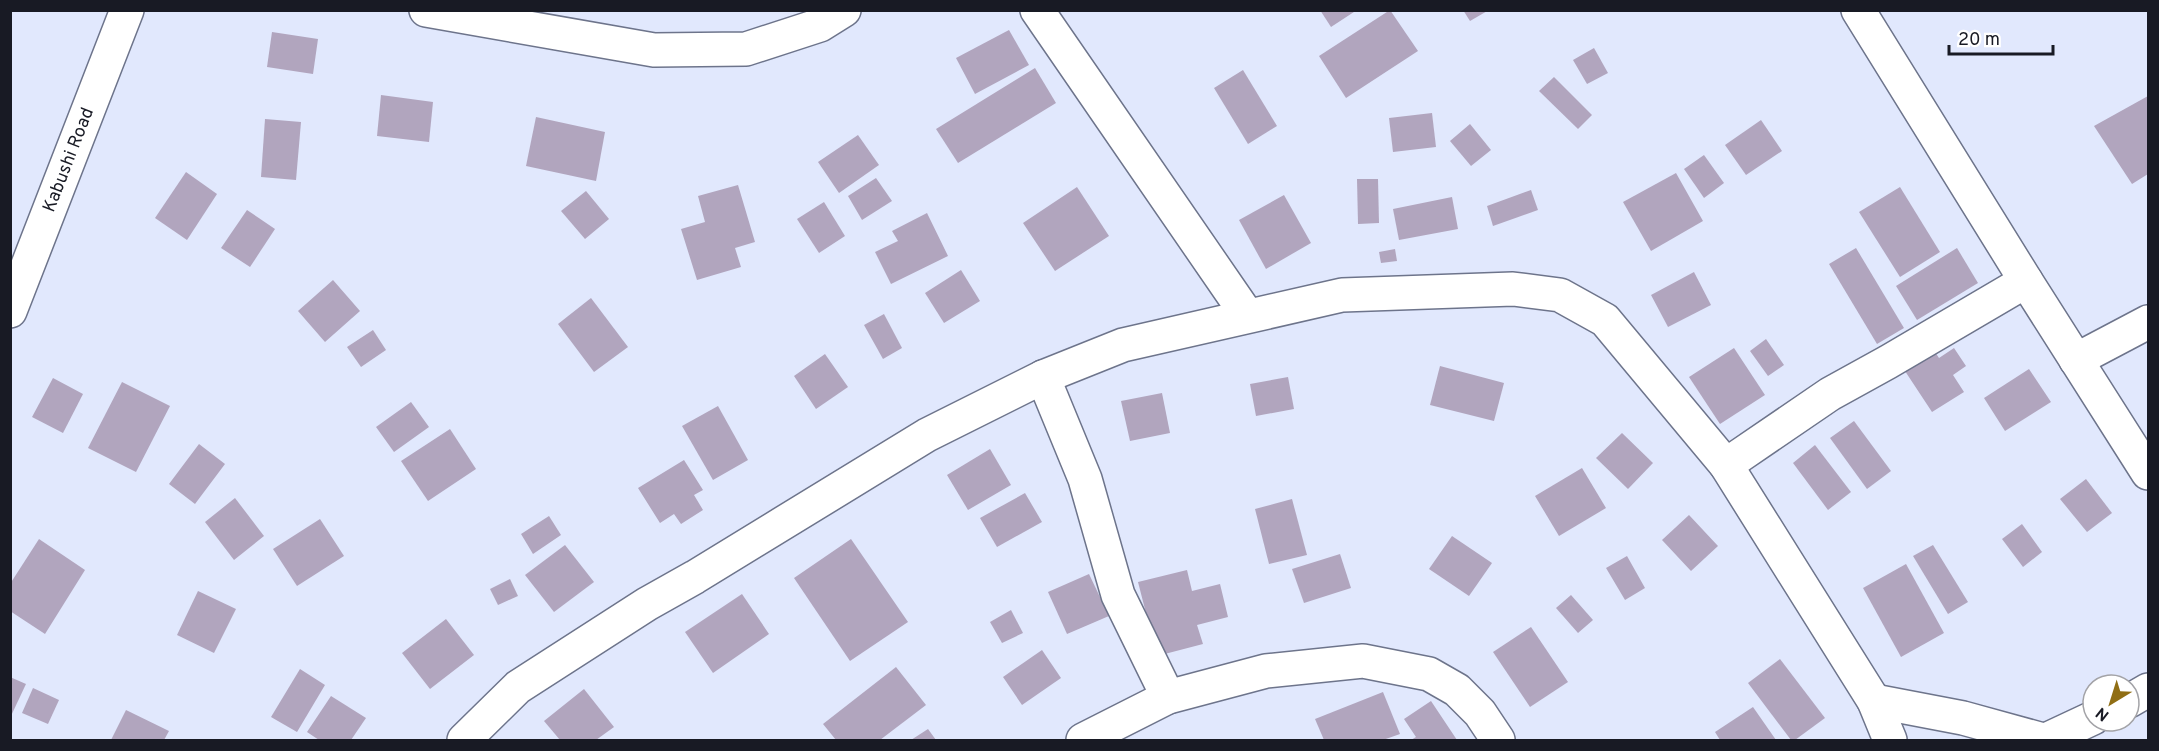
<svg xmlns="http://www.w3.org/2000/svg" width="2159" height="751" viewBox="0 0 2159 751" font-family="Overpass,sans-serif">
  <style>
    .building { fill: #b1a5be }
    .lines { fill: none; stroke-linecap: round; stroke-linejoin: round }
    .minor-casing { stroke: #6d748b; stroke-width: 36 }
    .secondary-casing { stroke: #6d748b; stroke-width: 36 }
    .minor { stroke: #fff; stroke-width: 33 }
    .secondary { stroke: #fff; stroke-width: 33 }
    .labels { text-anchor: middle; dominant-baseline: central; stroke-width: 5; stroke-linejoin: round; paint-order: stroke }
    .street-label { font-size: 18px; fill: #181a24; stroke: #fff }
  </style>
  <rect width="100%" height="100%" fill="#e1e8fd"/>
  <g class="building">
    <polygon points="1320,10 1357,10 1331,27"/>
    <polygon points="1390,10 1418,51 1346,98 1319,56"/>
    <polygon points="1463,10 1489,10 1470,21"/>
    <polygon points="1009,30 1029,65 975,94 956,58"/>
    <polygon points="272,32 318,39 313,74 267,67"/>
    <polygon points="1594,48 1608,73 1587,84 1573,60"/>
    <polygon points="1035,68 1056,103 958,163 936,129"/>
    <polygon points="1243,70 1277,126 1248,144 1214,88"/>
    <polygon points="1554,77 1592,115 1578,129 1539,91"/>
    <polygon points="381,95 433,102 429,142 377,136"/>
    <polygon points="2148,96 2148,174 2132,184 2094,126"/>
    <polygon points="1432,113 1436,147 1393,152 1389,118"/>
    <polygon points="536,117 605,132 596,181 526,166"/>
    <polygon points="265,119 301,122 296,180 261,177"/>
    <polygon points="1761,120 1782,151 1746,175 1725,145"/>
    <polygon points="1470,124 1491,150 1471,166 1450,141"/>
    <polygon points="858,135 879,165 839,193 818,162"/>
    <polygon points="1704,155 1724,183 1704,198 1684,169"/>
    <polygon points="186,172 217,194 187,240 155,218"/>
    <polygon points="1676,173 1703,221 1651,251 1623,202"/>
    <polygon points="876,178 892,201 862,220 848,196"/>
    <polygon points="1357,179 1378,179 1379,223 1358,224"/>
    <polygon points="738,185 755,242 735,248 741,267 697,280 681,229 705,222 698,196"/>
    <polygon points="1077,187 1109,236 1055,271 1023,223"/>
    <polygon points="1900,187 1940,252 1900,277 1859,212"/>
    <polygon points="1531,190 1538,210 1493,226 1487,206"/>
    <polygon points="586,191 609,219 585,239 561,211"/>
    <polygon points="1284,195 1311,243 1266,269 1239,220"/>
    <polygon points="1452,197 1458,229 1399,240 1393,209"/>
    <polygon points="824,202 845,236 819,253 797,219"/>
    <polygon points="247,210 275,229 250,267 221,248"/>
    <polygon points="927,213 948,256 891,284 875,252 898,241 892,231"/>
    <polygon points="1856,248 1904,328 1877,344 1829,264"/>
    <polygon points="1957,248 1978,283 1917,320 1896,286"/>
    <polygon points="1395,249 1397,261 1381,263 1379,252"/>
    <polygon points="961,270 980,301 944,323 925,293"/>
    <polygon points="1694,272 1711,305 1668,327 1651,295"/>
    <polygon points="333,280 360,311 325,342 298,311"/>
    <polygon points="591,298 628,347 594,372 558,324"/>
    <polygon points="884,314 902,348 883,359 864,325"/>
    <polygon points="373,330 386,350 361,367 347,347"/>
    <polygon points="1766,339 1784,365 1768,376 1750,351"/>
    <polygon points="1931,346 1939,358 1954,348 1966,366 1953,375 1964,392 1932,412 1901,365"/>
    <polygon points="1734,348 1765,395 1720,424 1689,377"/>
    <polygon points="825,354 848,387 816,409 794,376"/>
    <polygon points="1440,366 1504,383 1494,421 1430,405"/>
    <polygon points="2029,369 2051,402 2005,431 1984,398"/>
    <polygon points="1288,377 1294,409 1256,416 1250,384"/>
    <polygon points="53,378 83,394 63,433 32,417"/>
    <polygon points="122,382 170,406 136,472 88,448"/>
    <polygon points="1162,393 1170,433 1130,441 1121,401"/>
    <polygon points="411,402 429,427 394,452 376,427"/>
    <polygon points="718,406 748,460 713,480 682,426"/>
    <polygon points="1854,421 1891,471 1867,489 1830,438"/>
    <polygon points="450,429 476,469 428,501 401,461"/>
    <polygon points="1622,433 1653,463 1628,489 1596,458"/>
    <polygon points="199,444 225,464 195,504 169,484"/>
    <polygon points="1815,445 1851,492 1828,510 1793,463"/>
    <polygon points="990,449 1011,485 968,510 947,475"/>
    <polygon points="684,460 703,490 694,495 703,510 681,524 674,514 660,523 638,488"/>
    <polygon points="1582,468 1606,508 1559,536 1535,496"/>
    <polygon points="2086,479 2112,513 2087,532 2060,499"/>
    <polygon points="1025,493 1042,522 997,547 980,518"/>
    <polygon points="235,498 264,536 234,560 205,522"/>
    <polygon points="1292,499 1307,555 1269,564 1255,509"/>
    <polygon points="1689,515 1718,546 1691,571 1662,540"/>
    <polygon points="549,516 561,535 533,554 521,534"/>
    <polygon points="320,519 344,556 297,586 273,549"/>
    <polygon points="2022,524 2042,552 2023,567 2002,539"/>
    <polygon points="1452,536 1492,563 1469,596 1429,569"/>
    <polygon points="39,539 85,570 45,634 10,611 10,584"/>
    <polygon points="851,539 908,622 850,661 794,578"/>
    <polygon points="565,545 594,582 554,612 525,575"/>
    <polygon points="1933,545 1968,602 1948,614 1913,556"/>
    <polygon points="1340,554 1351,588 1304,603 1292,569"/>
    <polygon points="1627,556 1645,588 1625,600 1606,568"/>
    <polygon points="1906,564 1944,633 1901,657 1863,588"/>
    <polygon points="1187,570 1192,591 1220,584 1228,617 1197,625 1203,644 1157,656 1138,582"/>
    <polygon points="1089,574 1109,616 1067,634 1048,592"/>
    <polygon points="510,579 518,596 498,605 490,589"/>
    <polygon points="198,591 236,609 214,653 177,635"/>
    <polygon points="742,594 769,634 713,673 685,632"/>
    <polygon points="1571,595 1593,620 1578,633 1556,608"/>
    <polygon points="1011,610 1023,633 1002,643 990,622"/>
    <polygon points="446,619 474,655 430,689 402,653"/>
    <polygon points="1531,627 1568,682 1530,707 1493,652"/>
    <polygon points="1042,650 1061,678 1022,705 1003,677"/>
    <polygon points="1780,659 1825,718 1795,740 1791,740 1748,683"/>
    <polygon points="896,667 926,705 880,740 836,740 823,724"/>
    <polygon points="300,669 325,685 297,732 271,717"/>
    <polygon points="10,677 26,684 10,718"/>
    <polygon points="33,688 59,700 48,724 22,713"/>
    <polygon points="584,689 614,727 596,740 560,740 544,721"/>
    <polygon points="1383,692 1400,734 1383,740 1324,740 1315,719"/>
    <polygon points="331,696 366,718 351,740 319,740 307,732"/>
    <polygon points="1431,701 1457,740 1411,740 1416,737 1404,719"/>
    <polygon points="1753,707 1776,740 1720,740 1715,732"/>
    <polygon points="126,710 169,731 164,740 111,740"/>
    <polygon points="928,729 936,740 911,740"/>
  </g>
  <g class="lines">
    <g class="minor-casing">
      <g id="minor">
        <polyline points="426,10 654,50 746,49 820,25 844,10"/>
        <polyline points="1037,10 1247,315"/>
        <polyline points="1858,10 2026,281 2148,473"/>
        <polyline points="2076,360 2148,322"/>
        <polyline points="1043,377 1085,479 1118,595 1168,697"/>
        <polyline points="1726,465 1830,394 1888,362 2026,281"/>
        <polyline points="1874,701 1963,718 2043,740"/>
        <polyline points="2129,701 2148,690"/>
        <polyline points="464,740 518,687 647,604 695,577 927,435 1043,377 1123,345 1342,295 1513,289 1560,295 1605,320 1726,465 1874,701 1890,740"/>
        <polyline points="1083,740 1168,697 1266,671 1363,661 1429,674 1457,690 1480,713 1498,740"/>
        <polyline points="2046,740 2093,718"/>
      </g>
    </g>
    <g class="secondary-casing">
      <g id="secondary">
        <path id="s1" d="M 10,311 L 127,10"/>
      </g>
    </g>
    <use href="#minor" class="minor"/>
    <use href="#secondary" class="secondary"/>
  </g>
  <g class="labels">
    <g class="street-label">
      <text stroke="none"><textPath href="#s1" startOffset="162">Kabushi Road</textPath></text>
    </g>
  </g>
  <rect width="2159" height="751" fill="none" stroke="#181a24" stroke-width="24"/>
  <g transform="translate(2111 703) rotate(218)"><circle r="28" fill="#ffffff" stroke="#a3a3a7" stroke-width="1.5"/>
  <path d="M0-4.5L10 22L0 15L-10 22Z" fill="#906e14"/>
  <text y="-9" font-size="16" font-weight="bold" text-anchor="middle" fill="#181a24">N</text>
  </g>
  <path d="M1949 45v9h104v-9" fill="none" stroke="#181a24" stroke-width="3"/>
  <text x="1958" y="45" font-size="18" fill="#181a24" stroke="#ffffff" stroke-width="4.5" paint-order="stroke">20 m</text>
</svg>
